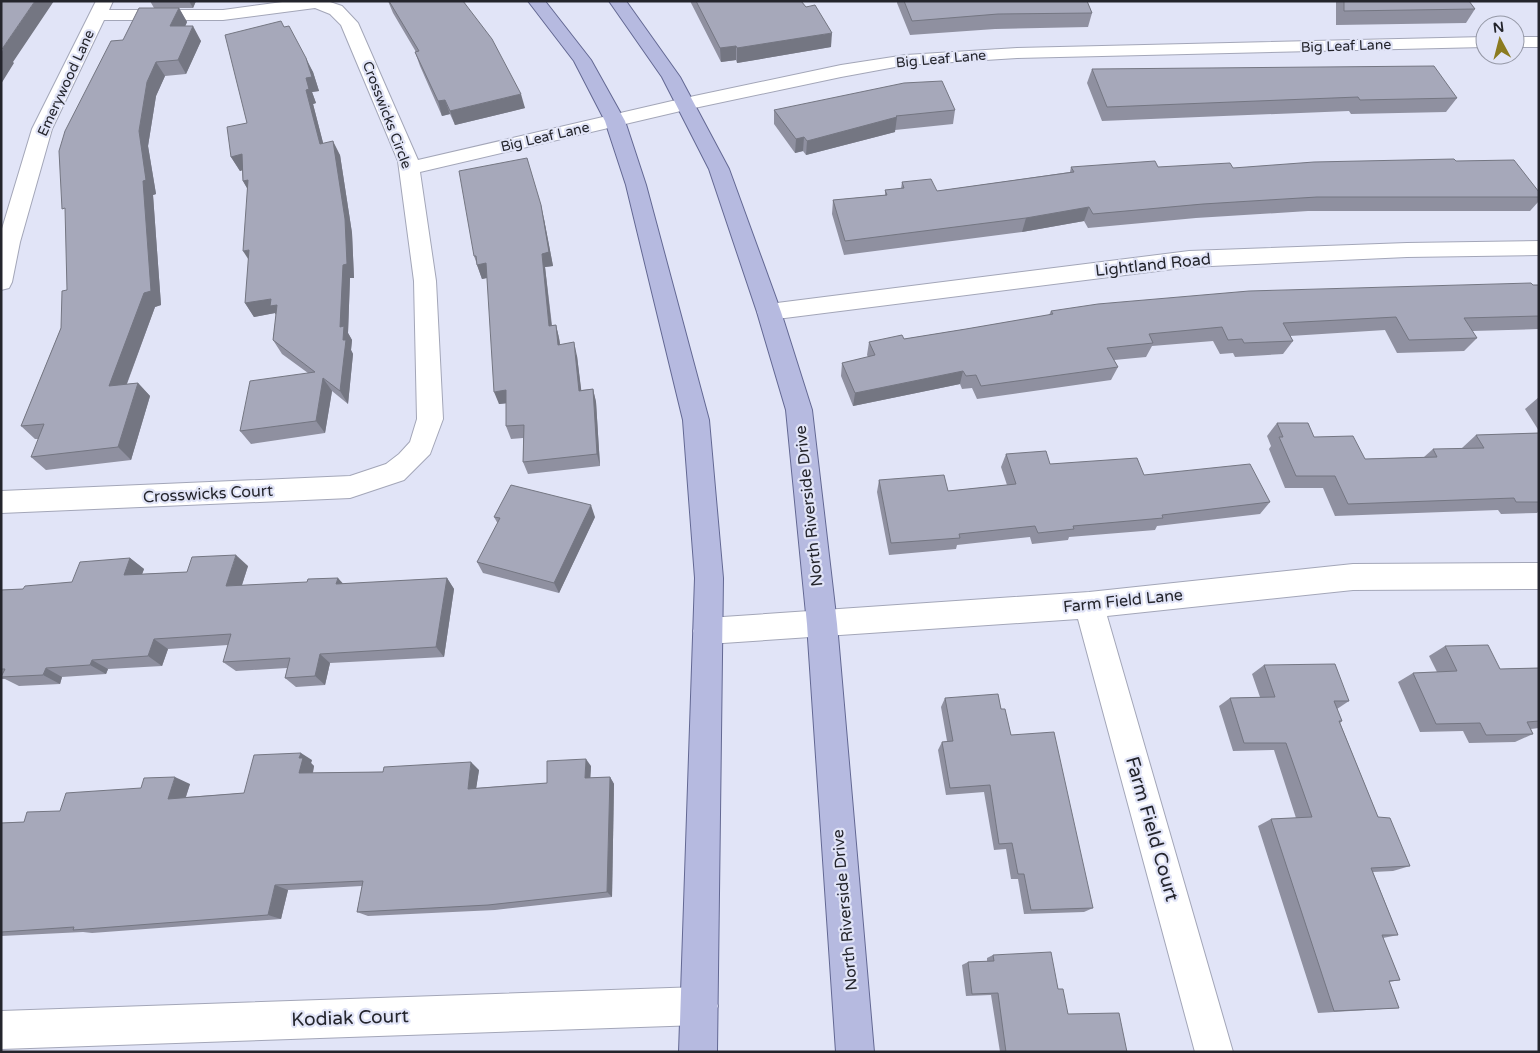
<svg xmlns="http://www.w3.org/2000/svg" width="1540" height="1053" viewBox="0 0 1540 1053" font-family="'Varela Round',sans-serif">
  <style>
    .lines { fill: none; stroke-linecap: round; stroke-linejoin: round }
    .minor-casing { stroke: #a3a6b8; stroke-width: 2 }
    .major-casing { stroke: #636893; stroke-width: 2 }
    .minor { fill: #fff; fill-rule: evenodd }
    .major { fill: #b6bae0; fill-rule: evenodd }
    .wall { fill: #8f90a0 }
    .shaded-wall { fill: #747682 }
    .building { fill: #a6a8ba; stroke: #747682 }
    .labels { text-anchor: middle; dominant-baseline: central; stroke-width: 4.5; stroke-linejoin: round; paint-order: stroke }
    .far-street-label { font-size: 14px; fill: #24252c; stroke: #e1e4f7 }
    .street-label { font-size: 16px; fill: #24252c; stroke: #e1e4f7 }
    .near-street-label { font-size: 19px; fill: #24252c; stroke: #e1e4f7 }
  </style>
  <rect width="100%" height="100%" fill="#e1e4f7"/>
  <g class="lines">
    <g class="minor-casing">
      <g id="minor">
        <polygon points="96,1 113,1 109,10 223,10 290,1 327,1 342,6 358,23 418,160 685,98 841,65 906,55 1017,48 1485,37 1485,47 1017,58 906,65 841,77 685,110 420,172 436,281 443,419 430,454 404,480 350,498 1,513 1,491 350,476 386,464 399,454 410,442 417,419 414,281 398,161 341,25 330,14 315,8 223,20 104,20 52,129 20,242 12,282 9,288 1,290 1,232 32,129"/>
        <rect x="1515" y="37" width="24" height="10"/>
        <polygon points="1539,241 1539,255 1407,257 1189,267 769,320 761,318 757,312 761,306 769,304 1189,251 1407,243"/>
        <polygon points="1539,563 1539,589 1353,590 1107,616 1233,1052 1195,1052 1078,619 708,644 698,641 693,631 698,621 708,618 1089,592 1353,564"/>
        <polygon points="699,987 712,993 718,1006 712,1019 699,1025 1,1049 1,1011"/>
      </g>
    </g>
    <g class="major-casing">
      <g id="major">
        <polygon points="528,1 545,1 591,60 625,121 646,185 709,420 723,578 717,1052 679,1052 695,578 683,420 626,185 605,121 574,61"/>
        <polygon points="609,1 626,1 680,77 729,169 781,312 812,410 837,624 874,1052 836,1052 807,624 786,410 757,312 709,169 662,77"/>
      </g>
    </g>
    <use href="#minor" class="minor"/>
    <use href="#major" class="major"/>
  </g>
  <g class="wall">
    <polygon points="150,1 196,1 193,8 179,8 187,22 185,26 201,41 186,74 165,76 156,96 148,146 156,194 153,195 161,305 155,307 127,384 138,383 150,396 131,460 46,470 31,457 39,439 35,439 21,426 61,328 67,290 154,8"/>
    <polygon points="388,1 463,1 525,108 455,125 450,114 442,116 420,66 415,52 416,52 393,13"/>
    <polygon points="690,1 801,1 806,7 831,47 737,63 736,60 721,62"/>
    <polygon points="897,1 1087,1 1092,13 1088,27 995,29 910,35 897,3"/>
    <polygon points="1336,1 1469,1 1475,9 1466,23 1336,25"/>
    <polygon points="284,27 313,72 319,91 312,92 316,103 313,104 323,143 340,155 352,233 354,278 350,278 348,333 352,340 351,350 353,354 348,404 332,391 325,433 251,444 240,431 308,373 282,354 273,340 276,315 275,313 254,317 245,303 249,259 247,188 243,181 242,170 240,171 231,157 247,123"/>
    <polygon points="1092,69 1457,98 1446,112 1351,114 1349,111 1102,121 1087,83"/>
    <polygon points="774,110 955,110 953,124 895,130 895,132 806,155 803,151 795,153 774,124"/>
    <polygon points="1456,161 1539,192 1539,201 1530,211 1308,211 1196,218 1088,228 1084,221 1022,232 844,255 832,214 833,200 885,195 885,190 901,189 902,182 937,191 1070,172 1071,167 1233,168"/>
    <polygon points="544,219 553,266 545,267 552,325 556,325 559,338 560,344 577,356 581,390 593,389 596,402 600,466 528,474 523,462 523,438 511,439 506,426 506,403 499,404 487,278 482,279 474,256"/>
    <polygon points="1539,285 1539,329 1472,331 1477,338 1464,351 1397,353 1385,330 1290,336 1293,341 1283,354 1235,357 1233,353 1220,354 1213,341 1152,346 1146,357 1114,360 1118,367 1111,380 977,399 972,388 962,389 960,384 853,406 841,376 842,363 868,357 867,355 869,342 904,339 966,329 1049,315 1051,311"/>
    <polygon points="1539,397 1539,431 1525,409"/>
    <polygon points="1277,423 1314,437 1365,459 1424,457 1433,449 1462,449 1462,448 1476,435 1539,433 1539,511 1537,513 1501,514 1498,510 1335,516 1323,488 1285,488 1269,449 1271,446 1267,436"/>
    <polygon points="1006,454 1050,464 1144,475 1270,502 1260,514 1157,526 1155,530 1069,537 1068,540 1032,544 1030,537 957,545 956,549 889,555 877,492 879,480 948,491 1007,485 1001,467"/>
    <polygon points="494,517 595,517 559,593 483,573 477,562 498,524"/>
    <polygon points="130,558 144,569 142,574 187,572 248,566 242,585 343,584 447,578 454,589 444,657 330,663 325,685 296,687 285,678 287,668 236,671 223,662 228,645 168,649 162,666 108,669 106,674 62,677 60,684 19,686 5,679 1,679 1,590 23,589 72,582"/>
    <polygon points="1445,646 1500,669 1539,668 1539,728 1531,729 1533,734 1515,742 1469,743 1463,731 1420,732 1398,682 1413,673 1437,672 1429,656"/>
    <polygon points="1264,665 1349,701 1337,709 1342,721 1340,723 1378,817 1410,866 1393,871 1373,872 1398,935 1383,938 1400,980 1389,982 1399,1008 1318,1013 1258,826 1271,819 1296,818 1274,750 1233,751 1219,706 1230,698 1260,697 1252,674"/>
    <polygon points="945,698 1001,709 1011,735 1093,908 1084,912 1024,914 1018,879 1011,879 1006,849 994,850 984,792 946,795 938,750 942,742 947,741 941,707"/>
    <polygon points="312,760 311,763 314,766 313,773 479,770 476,788 547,783 591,766 590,778 610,777 614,784 612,897 495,910 368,916 357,912 362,886 288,890 281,919 92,933 83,932 1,936 1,823 24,822 60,811 141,788 190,784 186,797 244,793"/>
    <polygon points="993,955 1058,989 1068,1014 1127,1052 1000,1052 991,995 966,996 962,965 968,962 987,961 987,958"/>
  </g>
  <g class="shaded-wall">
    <polygon points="35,1 54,1 13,62 14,63 1,84 2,49"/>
    <polygon points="189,1 196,1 193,8"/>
    <polygon points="179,8 187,22 179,41 170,26"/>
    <polygon points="193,26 201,41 186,74 178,60"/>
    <polygon points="832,33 831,47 737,63 737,48"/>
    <polygon points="736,46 736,60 721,62 720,48"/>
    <polygon points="306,58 313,72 319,91 312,92 316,103 313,104 327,158 320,144 306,90"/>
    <polygon points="156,62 165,76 156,96 148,146 156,194 153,195 161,305 155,307 121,399 109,386 143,181 139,131 147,82"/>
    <polygon points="521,94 525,108 455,125 450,111"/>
    <polygon points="445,100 450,114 442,116 438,101"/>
    <polygon points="897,117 895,132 806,155 807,141"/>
    <polygon points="804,137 803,151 795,153 796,139"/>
    <polygon points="333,141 340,155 352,233 354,278 350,278 348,333 352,340 351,350 353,354 348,404 340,391 343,340 340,327"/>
    <polygon points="242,154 250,168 240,171 231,157"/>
    <polygon points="248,180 251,195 243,181"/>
    <polygon points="541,205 544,219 553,266 545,267 553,339 549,326 542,254"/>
    <polygon points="1089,207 1084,221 1022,232 1026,218"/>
    <polygon points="249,250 252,265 243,251"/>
    <polygon points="486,263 491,277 482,279 477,265"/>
    <polygon points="271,299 277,305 279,320 275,313 254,317 245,303"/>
    <polygon points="556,325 559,338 562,358 558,345"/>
    <polygon points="574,342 577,356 583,404 579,391"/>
    <polygon points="963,371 960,384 853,406 855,393"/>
    <polygon points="323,378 332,391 325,433 316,421"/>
    <polygon points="138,383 150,396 131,460 118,447"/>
    <polygon points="593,389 596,402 600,466 597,454"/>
    <polygon points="506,390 511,403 499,404 494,392"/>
    <polygon points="591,505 595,517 559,593 554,583"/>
    <polygon points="236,555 248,566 238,597 226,586"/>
    <polygon points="130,558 144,569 138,585 124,575"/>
    <polygon points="338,578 347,588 336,584"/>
    <polygon points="447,578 454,589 444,657 436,647"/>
    <polygon points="154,639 168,649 162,666 148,656"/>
    <polygon points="320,654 330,663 325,685 315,676"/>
    <polygon points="92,660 108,669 106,674 90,665"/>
    <polygon points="46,668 62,677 60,684 43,675"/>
    <polygon points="301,753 312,760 311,763 314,766 311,781 299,773 299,758"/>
    <polygon points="586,759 591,766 590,785 585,778"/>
    <polygon points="471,762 479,770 475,796 468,789"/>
    <polygon points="175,777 190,784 183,805 168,799"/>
    <polygon points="610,777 614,784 612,897 607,892"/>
    <polygon points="275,885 288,890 281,919 268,915"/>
  </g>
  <g class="building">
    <polygon points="1,1 35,1 2,49 4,49 1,53"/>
    <polygon points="389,1 463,1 492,39 521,94 450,111 445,100 438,101 415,52 419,51"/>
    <polygon points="696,1 801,1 806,7 815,5 832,33 737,48 736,46 720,48"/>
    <polygon points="904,1 1087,1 1092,13 998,14 912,21"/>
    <polygon points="1344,1 1469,1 1475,9 1344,11"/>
    <polygon points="139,8 179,8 170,26 193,26 178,60 156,62 147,82 139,131 146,180 143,181 151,291 144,293 109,386 138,383 118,447 31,457 44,424 21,426 61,328 62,291 67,290 65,208 62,209 59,151 65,131 111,41 123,40"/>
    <polygon points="281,21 284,27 289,26 306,58 312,77 306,78 309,89 306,90 320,144 333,141 345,219 347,264 343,265 340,327 344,326 343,340 346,340 340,391 323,378 316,421 240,431 250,381 315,372 273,340 277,305 270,306 271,299 245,303 249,250 243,251 248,180 243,181 242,154 231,157 227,127 247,123 225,35"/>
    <polygon points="1434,66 1457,98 1360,100 1358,97 1107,107 1092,69"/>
    <polygon points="942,81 955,110 896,116 897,117 807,141 804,137 796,139 774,110 904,83"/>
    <polygon points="527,158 541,205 549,252 542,254 549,326 556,325 558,345 574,342 579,391 593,389 597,454 523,462 524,425 506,426 506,390 494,392 486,263 477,265 476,256 474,256 459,171"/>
    <polygon points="1454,159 1456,161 1514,160 1539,192 1539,197 1317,197 1203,204 1093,214 1089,207 1026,218 845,241 833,200 887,195 885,190 904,188 902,182 931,179 937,191 1074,172 1071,167 1155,161 1158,167 1230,163 1233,168 1314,162"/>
    <polygon points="1531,283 1533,285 1539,285 1539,316 1464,318 1477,338 1409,340 1396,317 1283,323 1293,341 1244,343 1242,339 1228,340 1222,327 1149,334 1153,343 1107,348 1118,367 981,386 976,375 966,376 963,371 855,393 842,363 875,355 869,342 902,335 904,339 966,329 1053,314 1051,311 1098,304 1249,291"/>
    <polygon points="1277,423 1308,423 1314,437 1353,436 1365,459 1437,457 1433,449 1484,448 1476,435 1539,433 1539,502 1516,502 1514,498 1348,504 1335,476 1296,476 1279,437 1283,437"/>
    <polygon points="1046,451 1050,464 1137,458 1144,475 1250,464 1270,502 1162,515 1163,518 1073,526 1074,529 1038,533 1035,526 959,534 960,538 891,543 879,480 944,475 948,491 1016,484 1006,454"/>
    <polygon points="511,485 591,505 554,583 477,562 500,518 494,517"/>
    <polygon points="236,555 226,586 307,582 308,579 338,578 336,584 447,578 436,647 320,654 315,676 285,678 290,658 223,662 231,634 154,639 148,656 92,660 90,665 46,668 43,675 1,677 5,669 1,669 1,590 23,589 25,586 72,582 80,562 130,558 124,575 187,572 192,557"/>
    <polygon points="1488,645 1500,669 1539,668 1539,721 1527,722 1533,734 1486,735 1480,723 1436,724 1413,673 1457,671 1445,646"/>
    <polygon points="1335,664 1349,701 1334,701 1342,721 1339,721 1378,817 1390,818 1410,866 1371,868 1398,935 1382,935 1400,980 1389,981 1399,1008 1334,1011 1271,819 1312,817 1286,743 1244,743 1230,698 1275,697 1264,665"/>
    <polygon points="998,694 1001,709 1005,709 1011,735 1054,732 1093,908 1031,910 1024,874 1018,874 1012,843 999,844 990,785 950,788 942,742 953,741 945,698"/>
    <polygon points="301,753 299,758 303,758 299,773 383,772 384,767 471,762 468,789 547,783 547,761 586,759 585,778 610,777 607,892 488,905 357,912 363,881 275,885 268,915 73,930 74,927 1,932 1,823 24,822 27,812 60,811 66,793 141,788 144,778 175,777 168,799 244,793 254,755"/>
    <polygon points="1051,952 1058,989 1063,989 1068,1014 1119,1013 1127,1052 1006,1052 998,993 972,994 968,962 994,961 993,955"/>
  </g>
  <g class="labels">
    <g class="far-street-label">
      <text transform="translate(1346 46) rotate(-2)">Big Leaf Lane</text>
      <text transform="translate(941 59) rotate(-5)">Big Leaf Lane</text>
      <text transform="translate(66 83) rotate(-65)">Emerywood Lane</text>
      <text transform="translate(387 115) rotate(69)">Crosswicks Circle</text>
      <text transform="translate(545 137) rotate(-13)">Big Leaf Lane</text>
    </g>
    <g class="street-label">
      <text transform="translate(1153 265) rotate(-6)">Lightland Road</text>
      <text transform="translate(208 494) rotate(-3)">Crosswicks Court</text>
      <text transform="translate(809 506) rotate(-96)">North Riverside Drive</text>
      <text transform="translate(1123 601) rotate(-6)">Farm Field Lane</text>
      <text transform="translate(845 910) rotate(-95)">North Riverside Drive</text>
    </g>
    <g class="near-street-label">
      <text transform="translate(1152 829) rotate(74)">Farm Field Court</text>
      <text transform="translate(350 1018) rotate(-2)">Kodiak Court</text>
    </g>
  </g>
  <rect width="1540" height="1053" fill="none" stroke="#24252c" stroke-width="5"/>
  <g transform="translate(1500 40) rotate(353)"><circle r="24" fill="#e1e4f7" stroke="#9598a6"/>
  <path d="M0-4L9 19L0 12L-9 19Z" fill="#8b7b20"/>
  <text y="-8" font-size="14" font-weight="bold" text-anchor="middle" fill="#24252c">N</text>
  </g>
</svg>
